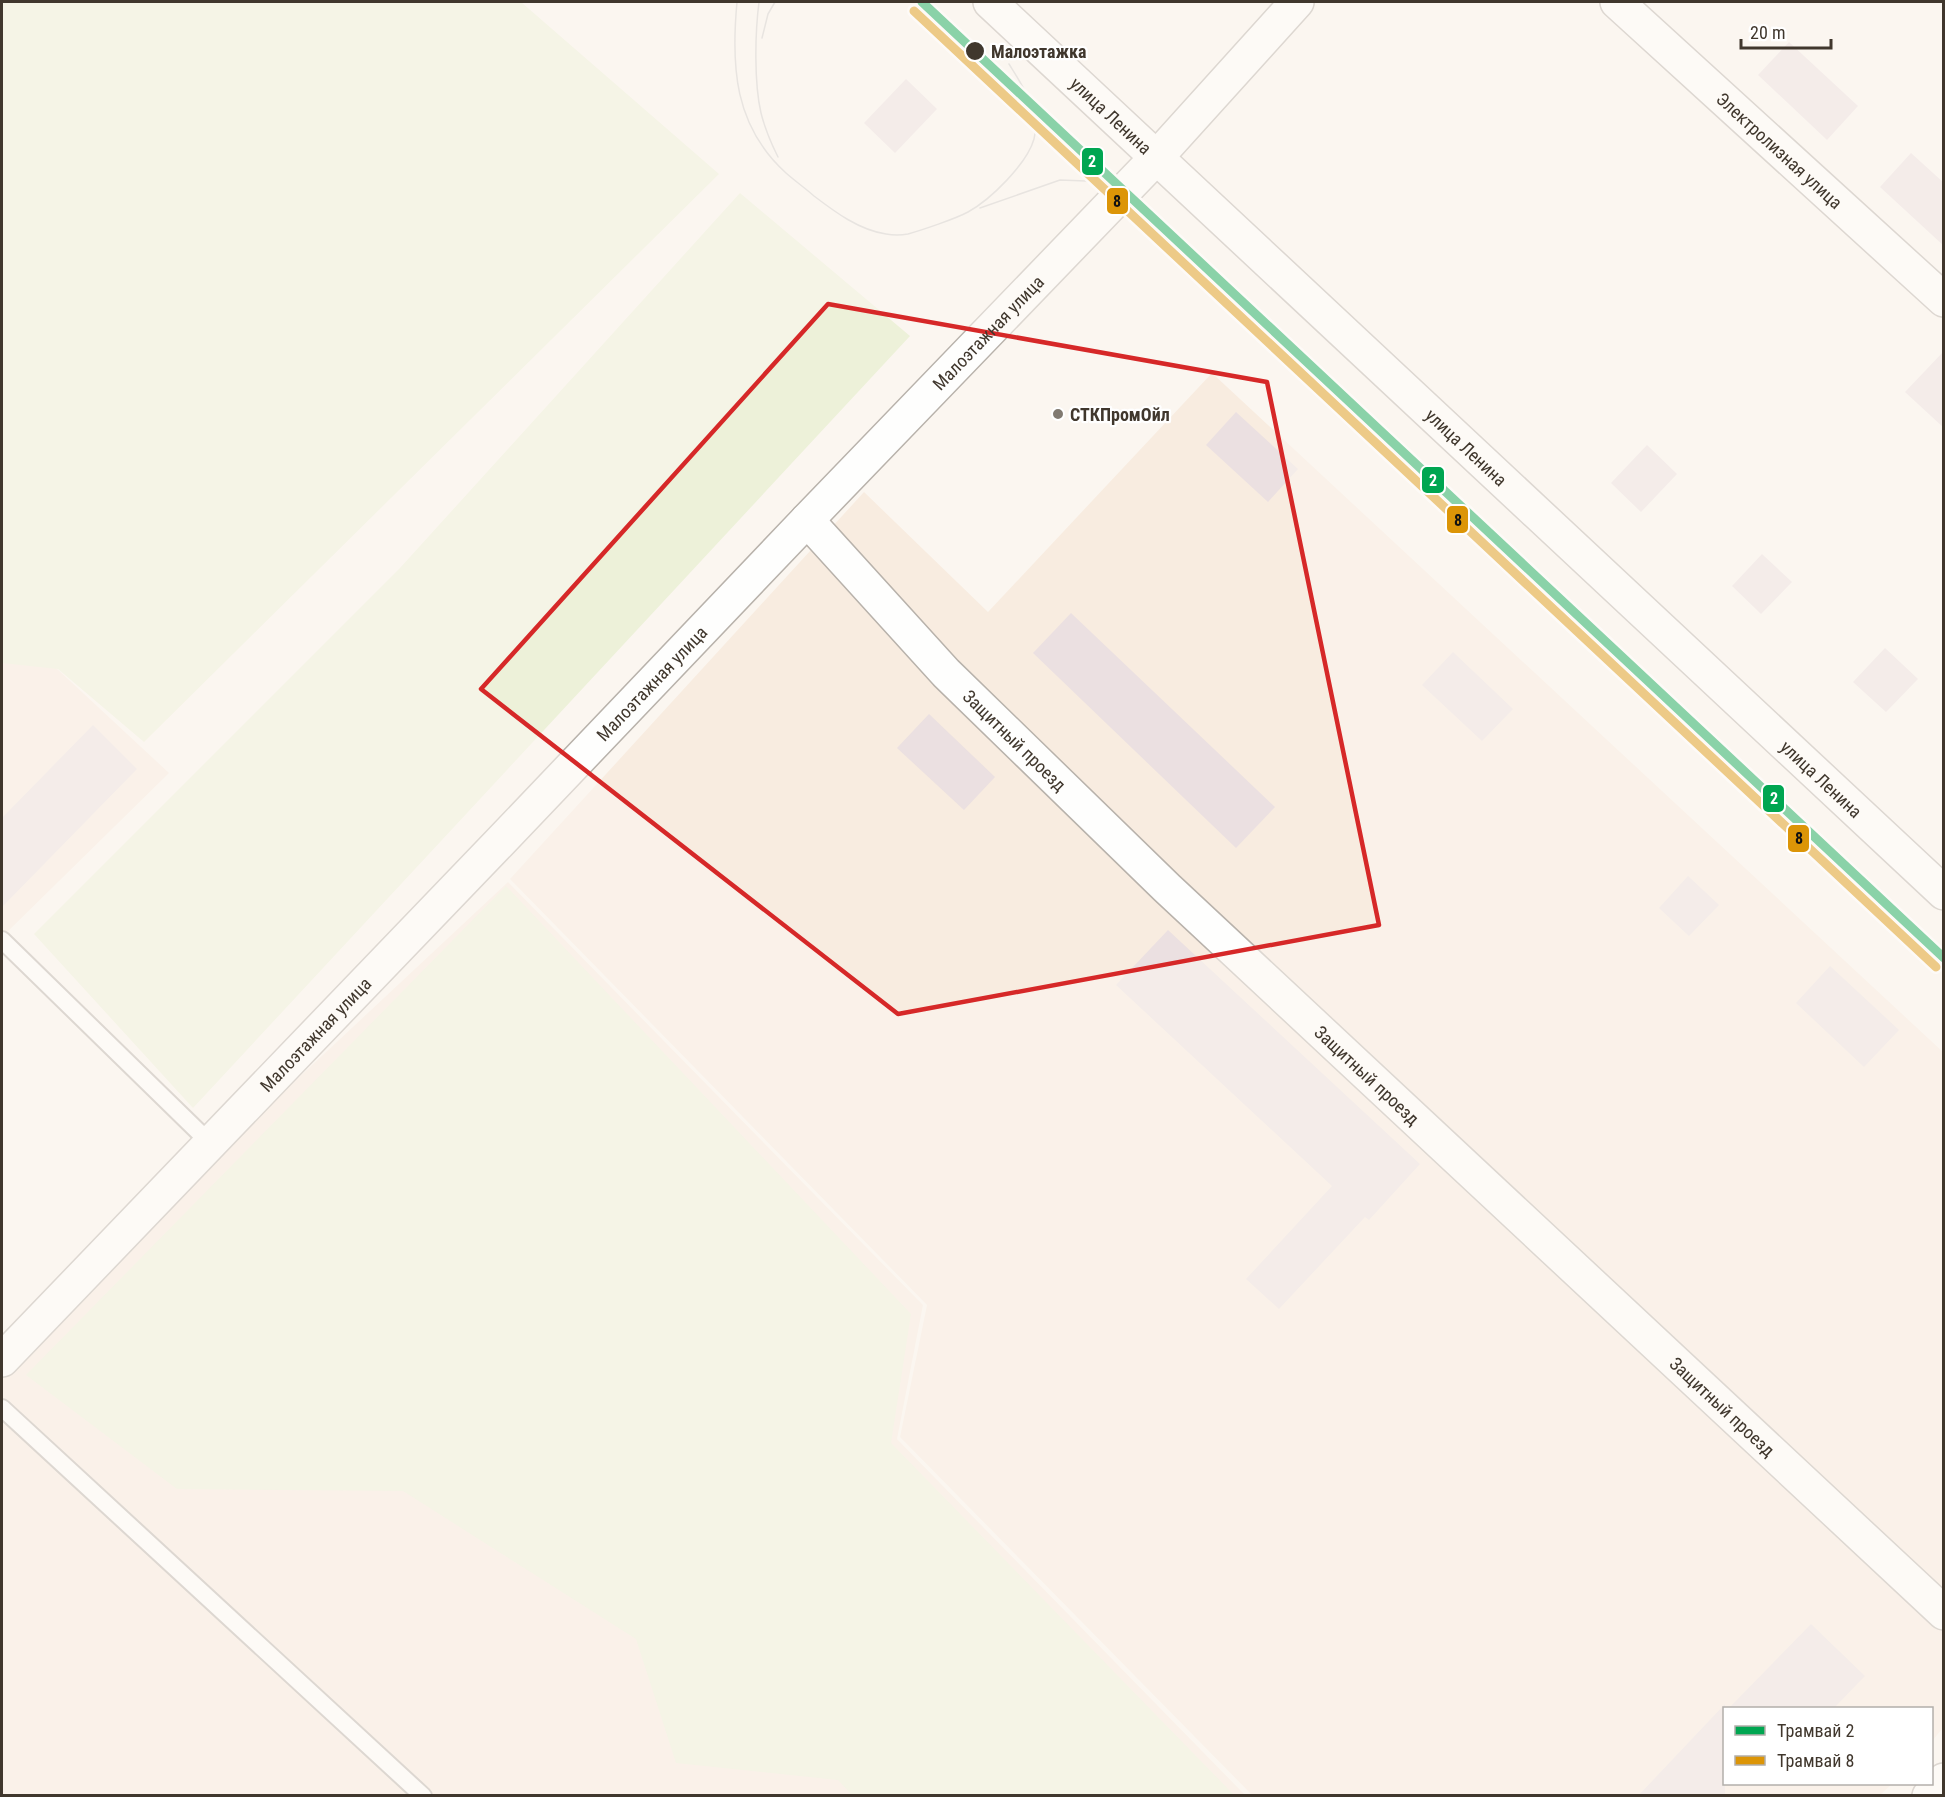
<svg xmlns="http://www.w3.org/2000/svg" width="1945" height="1797" viewBox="0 0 1945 1797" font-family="'Roboto Condensed',sans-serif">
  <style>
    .built { fill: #f8ece0 }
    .green { fill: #edf1d9 }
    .building { fill: #ebe0e1 }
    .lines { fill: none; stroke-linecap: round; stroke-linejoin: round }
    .lane-casing { stroke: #b8b2ab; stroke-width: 20 }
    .street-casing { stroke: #b8b2ab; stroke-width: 36 }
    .secondary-casing { stroke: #b8b2ab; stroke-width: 36 }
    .lane { stroke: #fefefd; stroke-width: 16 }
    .street { stroke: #fefefd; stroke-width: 33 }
    .secondary { stroke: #fefefd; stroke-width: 33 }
    .tram { stroke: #d0cfcd; stroke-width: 1.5 }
    .tram-1-casing { stroke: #fff; stroke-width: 14 }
    .tram-2-casing { stroke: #fff; stroke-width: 14 }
    .tram-1 { stroke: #00a651; stroke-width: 9 }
    .tram-2 { stroke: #dc9507; stroke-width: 9 }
    .marked { fill: none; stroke: #d62828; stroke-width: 4.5; stroke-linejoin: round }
    .stop-dot { fill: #40372d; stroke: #fff; stroke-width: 2 }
    .poi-dot { fill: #817a71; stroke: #fff; stroke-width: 2 }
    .labels { text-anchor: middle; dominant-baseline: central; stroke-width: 4.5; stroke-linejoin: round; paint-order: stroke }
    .stop-label { font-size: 18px; font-weight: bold; fill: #40372d; stroke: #fff; text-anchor: start }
    .street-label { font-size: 18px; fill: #40372d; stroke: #fff }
    .poi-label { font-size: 18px; font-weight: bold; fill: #40372d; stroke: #fff; text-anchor: start }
    .line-badge { stroke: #fff; stroke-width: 2 }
    .badge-label { font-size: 16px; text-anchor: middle; font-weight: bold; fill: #fff }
    .pale-badge-label { font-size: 16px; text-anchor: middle; font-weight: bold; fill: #111 }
  </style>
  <rect width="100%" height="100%" fill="#fbf6f0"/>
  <g class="built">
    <polygon points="1212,373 1943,1052 1943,1728 1932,1741 1932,1708 1724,1708 1724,1784 1892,1784 1880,1795 1252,1795 900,1437 927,1305 510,879 864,492 988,612"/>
    <polygon points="2,619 27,641 169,773 2,937"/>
    <polygon points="508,882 923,1305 897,1439 1245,1795 2,1796 2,1355"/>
  </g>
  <g class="green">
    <polygon points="2,2 521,2 719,174 144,742 58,669 2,663"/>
    <polygon points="740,193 910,336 193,1108 34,934 400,568"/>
    <polygon points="506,886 911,1314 891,1443 1234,1795 852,1795 838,1780 676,1763 636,1639 403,1491 177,1489 26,1375"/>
  </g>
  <g class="building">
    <polygon points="1789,42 1858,106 1827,140 1758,75"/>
    <polygon points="906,79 937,109 895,153 864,123"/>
    <polygon points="1911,153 1944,183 1944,246 1880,187"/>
    <polygon points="1944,351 1944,428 1905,392"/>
    <polygon points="1236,412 1298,469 1268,502 1206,445"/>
    <polygon points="1647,445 1677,474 1641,512 1611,483"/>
    <polygon points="1762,554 1792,582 1761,614 1732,586"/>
    <polygon points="1071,613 1275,807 1236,848 1033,653"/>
    <polygon points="1885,648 1918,679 1886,712 1853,682"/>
    <polygon points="1453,652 1513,709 1482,741 1422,685"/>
    <polygon points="929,714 995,777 964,810 897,748"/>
    <polygon points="93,725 137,769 2,907 2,818"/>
    <polygon points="1688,876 1719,905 1689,936 1659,908"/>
    <polygon points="1168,930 1420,1164 1369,1220 1365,1217 1279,1309 1246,1279 1332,1186 1116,985"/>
    <polygon points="1830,966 1899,1030 1864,1067 1796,1003"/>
    <polygon points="1811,1624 1865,1676 1834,1708 1729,1708"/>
    <polygon points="1725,1704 1725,1796 1638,1796"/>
  </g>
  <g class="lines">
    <g class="lane-casing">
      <g id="lane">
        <polyline points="2,940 210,1143"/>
        <polyline points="2,1408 423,1796"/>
      </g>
    </g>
    <g class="street-casing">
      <g id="street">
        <path id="s1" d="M 1617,2 L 1944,300"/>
        <path id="s2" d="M 807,520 L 946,673 L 1167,888 L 1944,1613"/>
        <path id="s3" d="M 2,1360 L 499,843 L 807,520 L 1156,158 L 1297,2"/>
        <polyline points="1929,1796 1944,1780"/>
      </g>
    </g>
    <g class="secondary-casing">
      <g id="secondary">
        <path id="s4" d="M 990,2 L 1944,893"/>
      </g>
    </g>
    <use href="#lane" class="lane"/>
    <use href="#street" class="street"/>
    <use href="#secondary" class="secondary"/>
    <g class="tram">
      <path d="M 737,2 C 731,66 734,126 786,173 C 795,181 805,188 814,196 C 835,212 859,230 886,234 C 892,235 902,235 908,234 C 922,230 955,219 968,212 C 990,200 1027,164 1034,139 C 1041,112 1022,85 1009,64"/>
      <path d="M 759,2 C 755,33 754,83 761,113 C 765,129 771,143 778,157"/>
      <polyline points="762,38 768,14 775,2"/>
      <polyline points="980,208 1060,180 1086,181 1105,188 1120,196 1152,217"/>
    </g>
    <g class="tram-1-casing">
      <polyline id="tram-1" points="922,2 1944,958"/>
    </g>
    <g class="tram-2-casing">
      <polyline id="tram-2" points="914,11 1936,967"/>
    </g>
    <use href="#tram-1" class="tram-1"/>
    <use href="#tram-2" class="tram-2"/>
  </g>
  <path d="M0 0H1945V1797H0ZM 828,304 L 1267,382 L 1379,925 L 898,1014 L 481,689 Z" fill="#fbf6f0" fill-opacity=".55" fill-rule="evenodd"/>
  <path class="marked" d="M 828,304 L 1267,382 L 1379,925 L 898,1014 L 481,689 Z"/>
  <circle class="stop-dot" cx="975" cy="51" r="10"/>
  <circle class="poi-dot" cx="1058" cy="414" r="6"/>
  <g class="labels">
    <g class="stop-label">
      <text x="991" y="51">Малоэтажка</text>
    </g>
    <g class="street-label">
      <text stroke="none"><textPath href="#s4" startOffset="166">улица Ленина</textPath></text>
      <text stroke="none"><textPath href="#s1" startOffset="220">Электролизная улица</textPath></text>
      <text stroke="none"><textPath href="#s3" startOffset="1424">Малоэтажная улица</textPath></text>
      <text stroke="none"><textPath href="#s4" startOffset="652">улица Ленина</textPath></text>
      <text stroke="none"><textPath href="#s3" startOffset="938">Малоэтажная улица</textPath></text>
      <text stroke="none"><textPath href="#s2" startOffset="303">Защитный проезд</textPath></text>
      <text stroke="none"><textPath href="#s4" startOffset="1138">улица Ленина</textPath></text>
      <text stroke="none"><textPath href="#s3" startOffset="452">Малоэтажная улица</textPath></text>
      <text stroke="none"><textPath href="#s2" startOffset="789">Защитный проезд</textPath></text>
      <text stroke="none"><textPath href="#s2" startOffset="1275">Защитный проезд</textPath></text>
    </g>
    <g class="poi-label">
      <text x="1070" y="414">СТКПромОйл</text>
    </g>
  </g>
  <g class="line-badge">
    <rect x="1081" y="147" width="23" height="29" rx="6" fill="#00a651"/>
    <rect x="1106" y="187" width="23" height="28" rx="6" fill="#dc9507"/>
    <rect x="1421" y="466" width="24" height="28" rx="6" fill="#00a651"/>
    <rect x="1446" y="505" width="23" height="29" rx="6" fill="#dc9507"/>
    <rect x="1762" y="784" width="23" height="29" rx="6" fill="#00a651"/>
    <rect x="1787" y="824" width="23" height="29" rx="6" fill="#dc9507"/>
  </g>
  <g class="badge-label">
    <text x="1092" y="167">2</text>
    <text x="1433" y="486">2</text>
    <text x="1774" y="804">2</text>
  </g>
  <g class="pale-badge-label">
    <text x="1117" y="207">8</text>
    <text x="1458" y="526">8</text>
    <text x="1799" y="844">8</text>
  </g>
  <rect width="1945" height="1797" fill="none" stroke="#40372d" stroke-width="6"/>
  <rect x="1723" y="1707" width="210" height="78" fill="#ffffff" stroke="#b3afab" stroke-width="1.5"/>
  <rect x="1735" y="1726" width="30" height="9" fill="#00a651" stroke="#b3afab" stroke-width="1.5"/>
  <text x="1777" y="1737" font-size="18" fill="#40372d">Трамвай 2</text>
  <rect x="1735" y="1756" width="30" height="9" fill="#dc9507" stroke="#b3afab" stroke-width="1.5"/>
  <text x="1777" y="1767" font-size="18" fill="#40372d">Трамвай 8</text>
  <path d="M1741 39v9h90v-9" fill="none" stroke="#40372d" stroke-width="3"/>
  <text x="1750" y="39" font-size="18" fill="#40372d" stroke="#ffffff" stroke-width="4.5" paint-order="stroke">20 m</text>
</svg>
